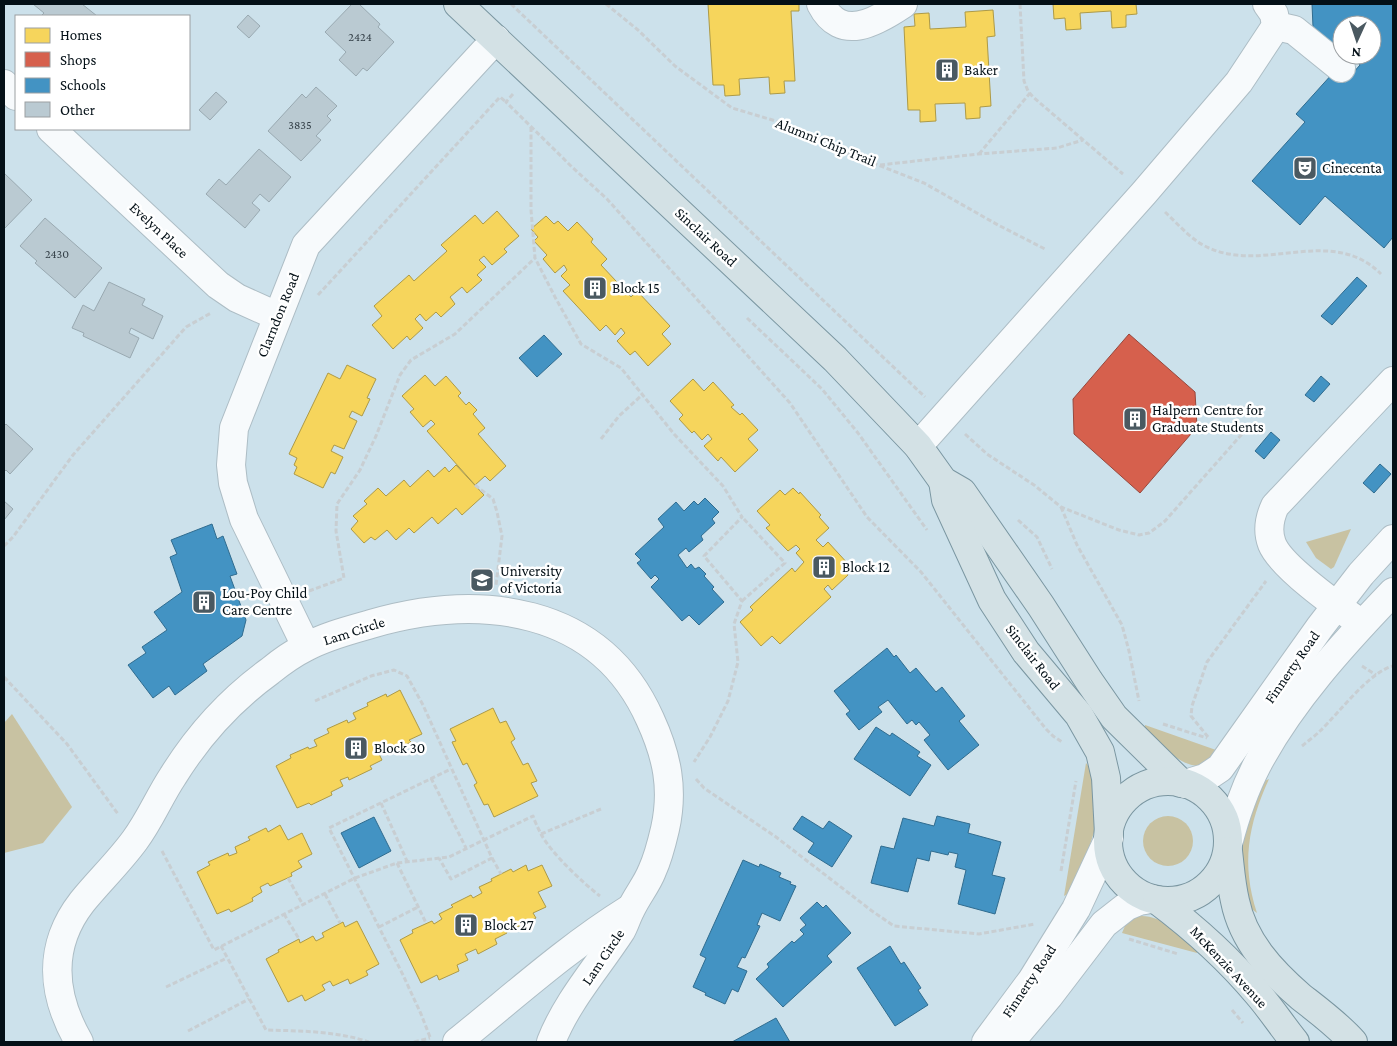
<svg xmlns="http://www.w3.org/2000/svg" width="1397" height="1046" viewBox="0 0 1397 1046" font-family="'Crimson Pro',serif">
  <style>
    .green { fill: #c8c2a2 }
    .homes { fill: #f6d55c; stroke: #ad9a47 }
    .shops { fill: #d6604d; stroke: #97483d }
    .schools { fill: #4393c3; stroke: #306c8f }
    .building { fill: #bacad2; stroke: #99a9b1 }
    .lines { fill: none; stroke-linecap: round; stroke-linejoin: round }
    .minor-casing { stroke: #adbdc5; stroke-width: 30 }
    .major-casing { stroke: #7a96a1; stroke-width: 30 }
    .path { stroke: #c8ced2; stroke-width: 3; stroke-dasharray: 5 2.5; stroke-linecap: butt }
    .minor { stroke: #f7fafc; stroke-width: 28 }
    .major { stroke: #d3e1e5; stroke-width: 28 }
    .labels { text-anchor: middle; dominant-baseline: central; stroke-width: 5; stroke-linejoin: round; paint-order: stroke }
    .number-label { font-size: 12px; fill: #323e46 }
    .poi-label { font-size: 15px; fill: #041017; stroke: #fff; text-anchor: start }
    .street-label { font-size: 15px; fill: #041017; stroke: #fff }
  </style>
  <rect width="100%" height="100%" fill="#cce1eb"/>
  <g class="green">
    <polygon points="1351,529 1334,567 1331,569 1316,558 1306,542"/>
    <polygon points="12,714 72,807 43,843 4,853 4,723"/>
    <path d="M 1145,725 L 1216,750 C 1205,781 1176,759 1161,746 C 1157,743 1149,738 1147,733 C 1145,731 1145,728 1145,725 Z"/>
    <polygon points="1086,763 1089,767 1092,767 1097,822 1086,858 1072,891 1064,896"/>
    <path d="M 1269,779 C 1248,825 1241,864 1257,913 L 1249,907 L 1241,866 L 1241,844 L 1260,783 Z"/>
    <circle cx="1168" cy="841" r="25"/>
    <path d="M 1140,916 C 1161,915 1180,933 1196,944 L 1197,953 L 1122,933 L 1127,921 Z"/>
  </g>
  <g class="homes">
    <polygon points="708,4 799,4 799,11 791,11 795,81 784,81 785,93 770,94 769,77 739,79 740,95 725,96 724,85 713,85"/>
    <polygon points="1053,4 1136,4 1137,14 1126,15 1126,27 1112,28 1111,11 1080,13 1081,29 1066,30 1065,18 1054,19"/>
    <polygon points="993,10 995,36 987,37 991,106 980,107 980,118 966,119 965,103 935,104 936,121 920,122 920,110 908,110 904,27 915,26 914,14 929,13 930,29 966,27 965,12"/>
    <polygon points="497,211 519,236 504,249 507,252 492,265 484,256 479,260 486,267 477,275 482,280 467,293 462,287 450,297 455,304 441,317 436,312 426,321 420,314 415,319 423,328 410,340 407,336 393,349 372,325 382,316 374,306 409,275 414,281 447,251 441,245 475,215 483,224"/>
    <polygon points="546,216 554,224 558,221 568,231 577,222 593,239 591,242 607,259 601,265 631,297 637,291 670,326 662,334 671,344 648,366 635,351 630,355 617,341 625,333 621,328 615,335 606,325 600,331 563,291 570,285 561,276 567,270 564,265 555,273 543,259 547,255 534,241 538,237 531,229"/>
    <polygon points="347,365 376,379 367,398 370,399 362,416 352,411 349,417 357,421 344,449 334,445 331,451 343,457 335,474 331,472 323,488 294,474 297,467 294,465 297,458 289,454 328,373 340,379"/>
    <polygon points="425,375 435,386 446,376 461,393 458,396 466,405 469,402 477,410 473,414 485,428 478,434 506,466 490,481 485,476 475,485 427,431 435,424 431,420 423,427 410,412 414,409 402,396"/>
    <polygon points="693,379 704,391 713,382 734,405 731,407 740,415 742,413 758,430 748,439 758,450 735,472 721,457 718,461 704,446 712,439 708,434 702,440 694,431 692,433 679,419 683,415 670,401"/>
    <polygon points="456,465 484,495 462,515 456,508 438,524 432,517 414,533 409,528 396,540 387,530 375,540 371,537 364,543 351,529 358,521 353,516 367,504 364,501 378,488 386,496 404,480 410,487 428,470 434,477 445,467 449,472"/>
    <polygon points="793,488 799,494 800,492 821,515 819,517 829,528 816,540 823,547 828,542 850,566 845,571 848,575 832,590 828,585 824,589 831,597 780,644 772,636 761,646 740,622 753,610 750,607 792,568 795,572 804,562 796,553 800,549 796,545 788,551 766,528 770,525 757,511 780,490 785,495"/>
    <polygon points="400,690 422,734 409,740 411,742 389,753 388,750 379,754 382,760 370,766 372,769 349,780 348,777 340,780 343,786 331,792 332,795 311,805 309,803 297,808 276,766 291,758 290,755 308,747 309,749 317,746 314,740 329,733 327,729 347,720 348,723 356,719 353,713 368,706 367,703 386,694 387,697"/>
    <polygon points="493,708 500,723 506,721 515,739 511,742 523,765 528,763 537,781 531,783 538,796 494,817 488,804 484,805 474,785 477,783 467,763 463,765 452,742 456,741 450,729"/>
    <polygon points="280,825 288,840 302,833 312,854 298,861 302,867 291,873 292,876 270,886 268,883 260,887 262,892 252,898 253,901 231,912 229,909 217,914 197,872 210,865 208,862 228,853 229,856 237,853 235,847 250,840 248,837 266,828 268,832"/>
    <polygon points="526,865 528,871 542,865 552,886 538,892 546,907 533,913 536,918 517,927 515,922 505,928 507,933 495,939 497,944 478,954 476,949 465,954 468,960 457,965 459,971 439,980 437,975 421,983 400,940 413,933 412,930 432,921 434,924 442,919 439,914 453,907 451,905 471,895 473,898 482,893 479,887 492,881 491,879 511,869 513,872"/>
    <polygon points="357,921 379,964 366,971 368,975 350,984 348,979 333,986 330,981 322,985 325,990 305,1001 302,995 288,1002 266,959 279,952 278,950 299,939 300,943 313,936 316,941 324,937 322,933 343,922 345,927"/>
  </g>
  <polygon class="shops" points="1129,334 1195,392 1197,427 1140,493 1074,434 1073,399"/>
  <g class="schools">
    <polygon points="1312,4 1393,4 1393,237 1384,248 1325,196 1300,225 1252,181 1305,122 1296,114 1333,73 1344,83 1360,65 1358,62 1352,61 1345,55 1372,55 1372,25 1342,25 1342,52 1313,27"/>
    <polygon points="1357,277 1367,286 1332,325 1321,316"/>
    <polygon points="544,335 562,354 537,377 519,358"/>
    <polygon points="1321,376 1330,384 1314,402 1305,395"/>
    <polygon points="1271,432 1280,440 1264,459 1255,451"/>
    <polygon points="1380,464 1391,474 1374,493 1363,483"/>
    <polygon points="705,498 719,512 712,519 715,523 701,536 703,540 689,552 686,548 678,555 687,568 691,564 695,569 699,567 706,574 704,576 714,587 712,589 724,602 699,625 689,615 682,621 651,587 659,579 655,575 651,579 637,563 641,560 635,554 664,527 658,519 676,502 684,511 694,501 698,505"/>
    <polygon points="212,524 217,539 223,536 237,574 230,576 246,620 242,636 203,664 207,671 175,695 169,686 153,698 128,665 146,653 142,647 167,630 154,612 182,592 170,557 177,554 171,540"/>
    <polygon points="887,648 894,657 896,655 910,673 916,668 936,692 942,687 965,716 959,721 979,745 948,770 924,740 930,735 919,722 916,725 912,720 907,724 888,700 878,707 882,712 859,730 846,714 850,711 834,691"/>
    <polygon points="876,727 890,736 892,733 920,752 917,756 931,765 910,796 854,759"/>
    <polygon points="802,816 823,829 829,821 852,836 832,867 808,852 814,843 793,829"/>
    <polygon points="937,816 970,824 968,833 1001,842 992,875 1005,878 995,914 958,904 966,870 955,867 958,854 949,852 948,855 931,851 929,861 917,858 908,892 871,883 881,846 894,849 903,818 934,826"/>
    <polygon points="374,817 391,851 359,868 341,833"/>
    <polygon points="743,860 759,867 760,864 781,873 779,877 791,882 790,884 796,886 780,921 762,913 757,925 760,926 745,958 742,957 737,967 747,971 738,992 732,989 725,1004 705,995 706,993 693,987 706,958 700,955"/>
    <polygon points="817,902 823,908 826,905 851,933 827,956 832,962 783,1007 756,979 769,967 767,964 792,941 794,943 804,934 800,930 806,925 800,918"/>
    <polygon points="890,946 901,964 904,962 921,988 918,990 928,1005 895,1026 857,968"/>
    <polygon points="776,1018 790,1042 732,1042"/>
  </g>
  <g class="building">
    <polygon points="33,4 82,4 97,16 41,16 44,13"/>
    <polygon points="352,4 359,4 380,24 378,27 394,42 367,71 363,68 356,76 339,60 346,52 325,32"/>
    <polygon points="248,15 260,26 249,38 237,27"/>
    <polygon points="316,87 337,106 327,116 331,120 316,136 321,140 301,161 268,131 302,94 306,98"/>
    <polygon points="216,92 227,102 210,120 199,110"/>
    <polygon points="259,149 291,177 269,202 260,194 252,203 260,210 245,228 206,194 219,179 226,185"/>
    <polygon points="4,173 32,200 4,229"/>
    <polygon points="45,218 102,268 75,298 35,263 37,261 20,246"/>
    <polygon points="109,282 145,299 142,305 163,316 153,339 131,328 129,333 139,338 130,358 83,336 84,333 72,328 83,305 94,311"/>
    <polygon points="6,424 33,449 10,474 6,470 4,472 4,426"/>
    <polygon points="4,501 13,509 4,520"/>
  </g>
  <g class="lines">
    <g class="minor-casing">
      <g id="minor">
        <path d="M 821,4 C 841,43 876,22 903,4"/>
        <polyline points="1276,26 1294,30 1341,68"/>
        <polyline points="4,84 16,96"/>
        <polyline points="51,129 218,285 237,298 277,316"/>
        <polyline points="918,446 1144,193 1239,82 1276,26 1274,14 1267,4"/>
        <path d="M 1362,624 C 1341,609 1281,567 1272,544 C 1267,531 1269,519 1275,506 L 1393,381"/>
        <polyline points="306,646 244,519 233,483 231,465 234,428 306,245 496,39"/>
        <polyline points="1185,784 1205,778 1220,768 1320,627 1361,574 1393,539"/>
        <path d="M 1228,844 C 1235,817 1244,790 1257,765 C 1291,701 1343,644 1393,592"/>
        <path d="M 79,1042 C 52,995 47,947 82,902 C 99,881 119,862 135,840 C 150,820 159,797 173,776 C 199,734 230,700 270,671 C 281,662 294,653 306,647 C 326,636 350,630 371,624 C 479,593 599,605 650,719 C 667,756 674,789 665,829 C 662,842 658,858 652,871 C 647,884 637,896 631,909 C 627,916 625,924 621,931 C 597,968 567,1001 551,1042"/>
        <path d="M 457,1042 C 513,997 567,948 628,910"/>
        <polyline points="986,1042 1032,980 1076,909 1109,838"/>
        <polyline points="1010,1042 1049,996 1104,924 1127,906 1139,901 1152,899"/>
      </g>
    </g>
    <g class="major-casing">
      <g id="major">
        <polyline points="458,4 835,359 918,446 943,481 962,492 1041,606 1089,681 1114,717 1181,783"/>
        <polyline points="943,481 946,500 992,600 1026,652 1079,715 1100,752 1106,778 1109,834"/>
        <circle cx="1168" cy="841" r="60"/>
        <path d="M 1228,851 C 1230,868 1231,884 1235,901 C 1243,941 1271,971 1301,997 C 1319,1011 1338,1025 1353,1042"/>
        <path d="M 1157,900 C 1193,927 1228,958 1258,994 C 1271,1009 1282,1026 1295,1042"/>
      </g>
    </g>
    <g class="path">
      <polyline points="511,4 925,397"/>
      <polyline points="606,4 638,30 675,66 732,108 786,124 837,149 924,183 998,225 1045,249"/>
      <polyline points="1020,4 1024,81 1028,91 1033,97 1123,174"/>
      <polyline points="513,94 506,102 572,167 607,199 790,403 867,517 921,572 1046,729 1053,736 1062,742"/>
      <polyline points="531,127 531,210 535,258 555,297 581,344 621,368 674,434 723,486 742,517 704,556 742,601 734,624 738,662 728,701 710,737 694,762"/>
      <polyline points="979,154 1030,93"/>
      <polyline points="880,165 978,154 1057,148 1083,140"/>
      <path d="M 1165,212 C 1178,224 1192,241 1209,248 C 1265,273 1332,225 1381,274"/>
      <polyline points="318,295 500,97 506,102"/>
      <polyline points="747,318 822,389 858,433 927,530"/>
      <polyline points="1196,410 1261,407"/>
      <polyline points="965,434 987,454 1034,485 1061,507 1119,530 1139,535 1149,533 1165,521 1242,434"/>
      <polyline points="601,439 619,416 642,395"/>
      <polyline points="475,485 493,499 497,512 502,536 496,585"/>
      <polyline points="1061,507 1077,545 1122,625 1129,651 1139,701"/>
      <polyline points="1018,520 1037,537 1052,569"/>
      <polyline points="4,546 13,537 73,455 186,327 211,313"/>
      <polyline points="309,591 344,578 336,531 337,504 360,470 376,436 400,375 411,360 455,334 535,258"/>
      <polyline points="742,601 785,563 742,517"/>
      <polyline points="1362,666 1376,675"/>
      <polyline points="4,677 67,744 118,814"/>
      <polyline points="315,701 371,676 394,670 407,676 423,705 492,858 451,879 439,858"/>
      <polyline points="1163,724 1207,738"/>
      <polyline points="1208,737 1191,716 1192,706 1207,662 1266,581"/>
      <path d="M 1302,746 C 1308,741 1315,736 1320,731 C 1339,713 1369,672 1393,666"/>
      <polyline points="431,778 466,848"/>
      <polyline points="696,779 704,788 776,837 872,911 894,926 979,934 1035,924"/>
      <polyline points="381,803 407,861"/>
      <polyline points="541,834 601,809"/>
      <path d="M 162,851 L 214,950 L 355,878 L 397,863 L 449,857 L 533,816 C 535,822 538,828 541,834 C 551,853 583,883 600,896"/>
      <polyline points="492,858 501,874"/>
      <polyline points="397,863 426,923"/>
      <polyline points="1061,871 1076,781"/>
      <polyline points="288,878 303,905"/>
      <polyline points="325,894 340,923"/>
      <polyline points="284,914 299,939"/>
      <polyline points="379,927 418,907"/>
      <polyline points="1129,939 1178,954"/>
      <path d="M 221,946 L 266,1030 C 301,1031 336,1031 369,1042"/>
      <polyline points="166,987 227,958"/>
      <polyline points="1232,1010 1243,1023"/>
      <polyline points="188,1031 249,999"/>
      <polyline points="430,1037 421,1014 403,975 329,828 451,769"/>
      <polyline points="414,1042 430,1038"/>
    </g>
    <use href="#minor" class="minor"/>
    <use href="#major" class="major"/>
  </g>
  <defs>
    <g id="building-square" transform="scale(1.25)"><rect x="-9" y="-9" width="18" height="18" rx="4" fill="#4a5961" stroke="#fff"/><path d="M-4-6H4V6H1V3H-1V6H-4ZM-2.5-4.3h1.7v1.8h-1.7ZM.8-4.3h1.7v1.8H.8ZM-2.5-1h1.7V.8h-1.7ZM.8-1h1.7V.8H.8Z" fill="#fff"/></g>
    <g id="theatre-square" transform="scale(1.25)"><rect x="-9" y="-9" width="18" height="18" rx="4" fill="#4a5961" stroke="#fff"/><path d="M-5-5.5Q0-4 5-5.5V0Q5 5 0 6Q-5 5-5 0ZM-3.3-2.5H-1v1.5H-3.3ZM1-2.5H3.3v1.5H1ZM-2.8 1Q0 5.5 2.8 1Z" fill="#fff"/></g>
    <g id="university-square" transform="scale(1.25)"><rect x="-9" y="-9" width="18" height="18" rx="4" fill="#4a5961" stroke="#fff"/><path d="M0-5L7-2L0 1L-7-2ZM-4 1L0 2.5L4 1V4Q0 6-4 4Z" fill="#fff"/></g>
  </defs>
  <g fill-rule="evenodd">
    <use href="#building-square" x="947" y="70"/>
    <use href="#theatre-square" x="1305" y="168"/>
    <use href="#building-square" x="595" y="288"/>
    <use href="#building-square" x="1135" y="419"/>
    <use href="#building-square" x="824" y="567"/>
    <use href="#university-square" x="482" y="580"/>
    <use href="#building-square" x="204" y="602"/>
    <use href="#building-square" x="356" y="748"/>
    <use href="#building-square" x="466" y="925"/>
  </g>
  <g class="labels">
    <g class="number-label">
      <text x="360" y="37">2424</text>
      <text x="300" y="125">3835</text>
      <text x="57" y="254">2430</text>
    </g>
    <g class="poi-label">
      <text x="964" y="70">Baker</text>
      <text x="1322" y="168">Cinecenta</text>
      <text x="612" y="288">Block 15</text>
      <text x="1152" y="410">Halpern Centre for<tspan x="1152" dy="17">Graduate Students</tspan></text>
      <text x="842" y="567">Block 12</text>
      <text x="500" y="571">University<tspan x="500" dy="17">of Victoria</tspan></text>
      <text x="222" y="593">Lou-Poy Child<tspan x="222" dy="17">Care Centre</tspan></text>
      <text x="374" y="748">Block 30</text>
      <text x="484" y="925">Block 27</text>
    </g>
    <g class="street-label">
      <text transform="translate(826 142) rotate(22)">Alumni Chip Trail</text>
      <text transform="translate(159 230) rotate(43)">Evelyn Place</text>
      <text transform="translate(706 237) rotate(43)">Sinclair Road</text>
      <text transform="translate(278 315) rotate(-68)">Clarndon Road</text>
      <text transform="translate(354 631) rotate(-18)">Lam Circle</text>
      <text transform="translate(1033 657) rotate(52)">Sinclair Road</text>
      <text transform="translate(1292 667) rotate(-55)">Finnerty Road</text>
      <text transform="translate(603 957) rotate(-56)">Lam Circle</text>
      <text transform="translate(1229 967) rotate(47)">McKenzie Avenue</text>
      <text transform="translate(1029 981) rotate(-56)">Finnerty Road</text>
    </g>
  </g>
  <rect width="1397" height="1046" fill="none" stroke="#041017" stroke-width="10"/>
  <rect x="15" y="15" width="175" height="115" fill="#ffffff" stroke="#9b9fa2"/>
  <rect x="25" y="28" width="25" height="15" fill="#f6d55c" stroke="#9b9fa2"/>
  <text x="60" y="40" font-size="15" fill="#041017">Homes</text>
  <rect x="25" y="52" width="25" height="15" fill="#d6604d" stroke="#9b9fa2"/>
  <text x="60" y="65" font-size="15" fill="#041017">Shops</text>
  <rect x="25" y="78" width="25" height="15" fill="#4393c3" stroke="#9b9fa2"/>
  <text x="60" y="90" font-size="15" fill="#041017">Schools</text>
  <rect x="25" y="102" width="25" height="15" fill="#bacad2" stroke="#9b9fa2"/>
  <text x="60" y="115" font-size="15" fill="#041017">Other</text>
  <g transform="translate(1357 40) rotate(183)"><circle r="24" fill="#ffffff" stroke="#9b9fa2"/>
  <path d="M0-4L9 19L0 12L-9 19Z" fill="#4a5961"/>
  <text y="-8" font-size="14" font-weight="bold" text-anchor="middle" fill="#041017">N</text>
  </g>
</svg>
